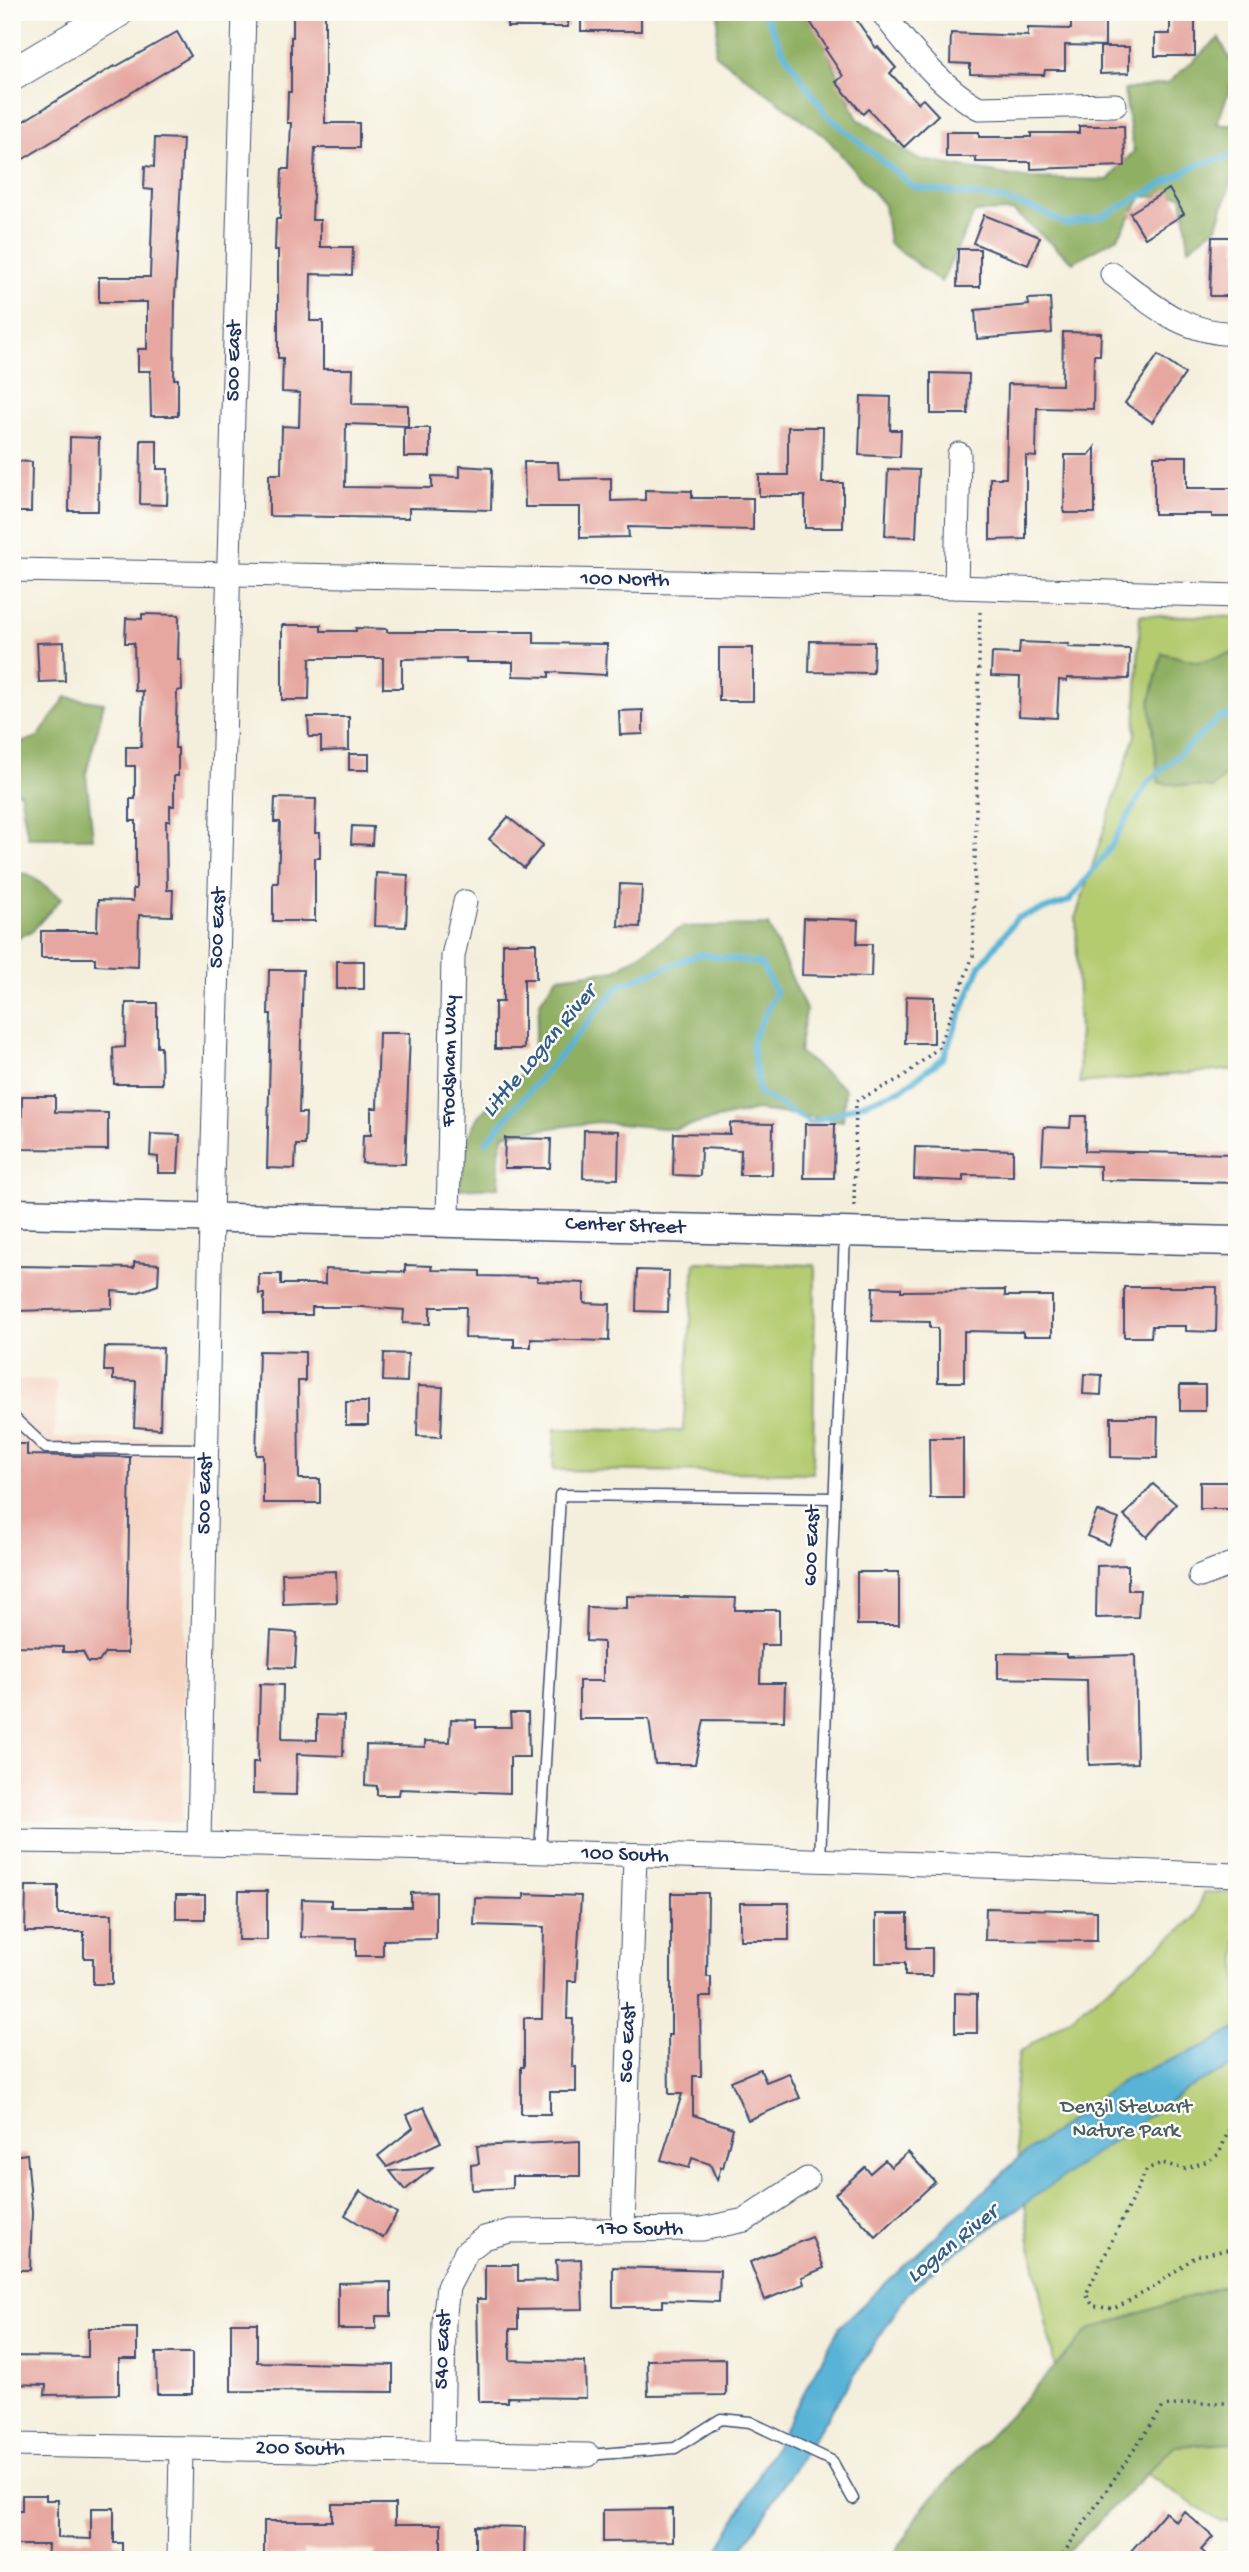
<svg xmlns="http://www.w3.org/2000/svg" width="1249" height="2572" viewBox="0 0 1249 2572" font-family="'Gochi Hand',sans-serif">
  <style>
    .built { fill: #f5d3c1 }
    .green { fill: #b4cb70; stroke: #687d67; stroke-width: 2 }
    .forest { fill: #8faf62; stroke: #556f60; stroke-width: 2 }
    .water { fill: #58b3d6; stroke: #3a719a; stroke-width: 2 }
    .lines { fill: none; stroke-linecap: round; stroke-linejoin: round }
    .stream { stroke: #58b3d6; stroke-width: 6 }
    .building { fill: #e6a7a0 }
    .service-casing { stroke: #3c4c71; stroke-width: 13 }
    .minor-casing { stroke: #3c4c71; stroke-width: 25 }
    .tertiary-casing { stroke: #3c4c71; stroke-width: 31 }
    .secondary-casing { stroke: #3c4c71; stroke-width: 34 }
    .path { stroke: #3c4c71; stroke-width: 3.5; stroke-dasharray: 2 5; stroke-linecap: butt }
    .service { stroke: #fff; stroke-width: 10 }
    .minor { stroke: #fff; stroke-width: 23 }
    .tertiary { stroke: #fff; stroke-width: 28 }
    .secondary { stroke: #fff; stroke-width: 32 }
    .labels { text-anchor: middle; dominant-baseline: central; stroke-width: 5; stroke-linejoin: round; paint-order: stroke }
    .street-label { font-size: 21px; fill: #1b2f5e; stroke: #fdfcf7 }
    .park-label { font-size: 21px; fill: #495e63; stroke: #fdfcf7 }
    .water-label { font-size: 23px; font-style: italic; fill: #305d88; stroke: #fdfcf7 }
  </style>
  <rect width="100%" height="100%" fill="#fdfcf7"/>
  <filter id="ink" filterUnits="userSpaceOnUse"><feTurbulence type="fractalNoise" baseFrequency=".0143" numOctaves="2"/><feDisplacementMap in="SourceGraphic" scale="14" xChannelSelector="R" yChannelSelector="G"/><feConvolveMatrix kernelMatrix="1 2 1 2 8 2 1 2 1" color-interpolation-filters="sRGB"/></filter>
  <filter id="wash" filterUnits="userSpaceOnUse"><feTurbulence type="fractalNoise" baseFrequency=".00686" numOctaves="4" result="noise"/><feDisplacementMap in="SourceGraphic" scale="28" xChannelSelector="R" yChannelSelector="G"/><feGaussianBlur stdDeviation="1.57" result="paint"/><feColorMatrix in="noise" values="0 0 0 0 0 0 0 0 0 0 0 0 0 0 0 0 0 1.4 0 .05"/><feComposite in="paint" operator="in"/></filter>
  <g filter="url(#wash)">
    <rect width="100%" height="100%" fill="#f4efdc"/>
    <polygon class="built" points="12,1379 56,1380 55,1438 188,1439 182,1822 12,1820"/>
    <g class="green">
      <polygon points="1140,615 1237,617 1237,1069 1080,1083 1076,916 1135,735"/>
      <polygon points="695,1262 815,1265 813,1473 553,1470 555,1429 683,1431"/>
      <polygon points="1204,1892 1237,1893 1237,2521 1221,2522 1148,2475 1098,2469 1056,2372 1030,2241 1012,2111 1019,2053 1073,2016 1195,1918"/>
    </g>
    <g class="forest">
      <polygon points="719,12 802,12 820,33 857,118 917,159 1024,178 1108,180 1134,151 1124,90 1168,83 1219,38 1236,71 1217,124 1237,126 1237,162 1217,227 1189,248 1182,195 1142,197 1118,237 1073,262 1013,211 975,212 941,282 889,243 884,205 827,138 715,54"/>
      <polygon points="1237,652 1237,763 1213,788 1159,783 1150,701 1162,653 1198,662"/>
      <polygon points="66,697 104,703 86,774 93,838 28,838 20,792 12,792 12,746 38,737"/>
      <polygon points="12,873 28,874 62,898 32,931 12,940"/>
      <polygon points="768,925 806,1010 799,1052 845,1089 843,1121 756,1110 674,1129 598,1122 504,1134 499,1153 499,1187 457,1189 459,1154 478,1116 531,1065 540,1002 557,977 616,970 682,927"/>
      <polygon points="1237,2281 1237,2443 1174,2446 1060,2560 891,2560 924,2506 1089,2330"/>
    </g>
    <polygon class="water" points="1237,2028 1237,2064 1187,2089 941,2263 907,2294 735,2560 713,2560 840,2326 1019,2158 1125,2079 1207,2045"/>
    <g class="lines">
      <g class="stream">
        <polyline points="764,12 783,51 827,115 914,187 1000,199 1037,210 1066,224 1104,216 1199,164 1237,155"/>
        <polyline points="486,1142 620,985 700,954 761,964 776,992 752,1041 759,1093 811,1123 902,1089 943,1058 980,966 1017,918 1069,901 1108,851 1148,782 1220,718 1237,713"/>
      </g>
    </g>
    <g id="blocks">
      <g class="building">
        <polygon points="293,12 325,12 325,123 359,123 359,148 315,148 312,220 320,220 320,247 353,247 352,275 311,274 310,321 323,321 323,369 353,369 352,404 408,405 408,426 346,424 345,487 432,488 432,476 460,477 460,466 492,468 491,510 409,508 409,518 269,516 269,474 281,474 282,426 299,427 300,393 282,392 283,358 278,358 278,250 275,250 276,219 280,219 282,169 289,169 291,123 287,123 288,92 291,92 291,37 293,37"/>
        <rect x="507" y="12" width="61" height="15"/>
        <rect x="581" y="12" width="60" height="19"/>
        <polygon points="804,12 851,12 876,48 878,47 896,68 890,73 918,103 923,99 938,115 904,147 868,109 863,114 836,82 843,76 825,49 827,48"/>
        <polygon points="1071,12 1105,12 1105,46 1065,45 1065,70 1045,70 1044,75 970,74 970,64 950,63 951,33 1028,36 1028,28 1071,29"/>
        <polygon points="1170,14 1195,14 1195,56 1155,56 1155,34 1170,34"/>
        <polygon points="177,32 191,56 12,166 12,128 114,66 115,67"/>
        <polygon points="1100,47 1129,47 1129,73 1100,74"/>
        <polygon points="1079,126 1124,126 1125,166 1031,169 1031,162 976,162 976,157 946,157 946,132 979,132 979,137 1031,137 1031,133 1079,133"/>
        <polygon points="155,138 183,139 175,296 174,379 178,379 178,416 151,416 150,371 138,371 138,349 147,349 147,302 99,302 99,277 150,277 153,190 144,189 145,166 154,167"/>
        <polygon points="1169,189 1184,214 1145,238 1130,213"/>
        <polygon points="984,215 1040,237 1028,265 973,243"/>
        <polygon points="1212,237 1237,237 1237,296 1210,296"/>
        <polygon points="958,249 980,249 980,287 957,287"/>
        <polygon points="1050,298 1052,333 977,339 975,310 1029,305 1028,299"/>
        <polygon points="1063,332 1101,333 1100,355 1094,355 1093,409 1037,408 1036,457 1026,456 1026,539 990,540 990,478 1006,478 1008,384 1062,385"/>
        <polygon points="1158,355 1185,374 1152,422 1125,403"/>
        <polygon points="931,373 969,374 968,414 931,414"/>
        <polygon points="861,396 891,397 890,430 901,430 900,457 859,455"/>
        <polygon points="788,427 823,427 822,483 843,483 843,528 805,528 805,496 759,496 759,475 788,475"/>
        <rect x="404" y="428" width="26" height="29"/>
        <polygon points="70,437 99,438 98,511 69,511"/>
        <polygon points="141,440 157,440 157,469 168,469 167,505 140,504"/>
        <polygon points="1095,447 1095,513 1064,513 1065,455 1089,455"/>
        <polygon points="1154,456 1187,456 1187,488 1237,488 1237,517 1212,517 1212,514 1154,514"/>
        <polygon points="12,461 32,462 31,512 12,512"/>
        <polygon points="524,462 558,462 559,479 611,478 611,501 645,500 645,490 692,491 692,498 753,498 753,530 628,527 629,537 580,538 580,507 525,507"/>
        <polygon points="888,469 919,470 916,537 885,536"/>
        <polygon points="142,614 179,615 178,660 181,660 182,690 177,691 175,748 178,748 178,776 174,776 174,806 170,806 170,821 166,821 167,890 173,890 172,916 139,915 138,967 95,965 95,958 41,958 41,931 97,931 98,900 133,901 133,889 136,889 136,821 130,821 130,799 135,799 135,766 126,766 126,747 141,747 143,691 135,691 134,643 125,643 126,618 142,619"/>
        <polygon points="282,625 321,625 321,631 356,631 356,628 387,629 387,632 534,632 534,643 607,644 606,675 549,672 549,677 513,676 513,662 466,662 466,658 402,659 402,688 383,688 383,658 310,658 309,700 282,700"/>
        <polygon points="810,641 874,642 873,673 809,672"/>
        <polygon points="64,642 65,681 39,682 37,643"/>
        <polygon points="1020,642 1069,644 1068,647 1130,649 1129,679 1067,678 1067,681 1059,680 1057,718 1019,716 1020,677 991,676 992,653 1019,654"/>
        <rect x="719" y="648" width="34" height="53"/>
        <polygon points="643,710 643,734 620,735 619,711"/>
        <polygon points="308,717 349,717 349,750 321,751 321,737 309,737"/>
        <rect x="349" y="754" width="20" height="16"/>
        <polygon points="275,798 316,799 315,833 320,833 320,858 315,858 315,921 273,921 273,883 278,883 280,822 274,822"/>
        <polygon points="508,817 543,845 524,868 489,839"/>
        <polygon points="352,826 373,827 372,845 351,844"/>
        <polygon points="376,873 408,875 406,927 374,926"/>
        <polygon points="620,884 642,885 640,927 618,926"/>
        <polygon points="804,918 858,920 857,944 872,944 871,977 802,975"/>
        <polygon points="503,943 536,943 536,979 524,979 524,1049 495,1049 495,1002 503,1002"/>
        <rect x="337" y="961" width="27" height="28"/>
        <polygon points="269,970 303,970 299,1113 306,1113 305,1145 296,1145 295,1169 267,1168 271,1014 268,1014"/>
        <polygon points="906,996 934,997 934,1043 905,1043"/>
        <polygon points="126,1003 157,1003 157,1047 161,1047 162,1084 114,1084 113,1048 125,1047"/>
        <polygon points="379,1033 410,1033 405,1164 362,1163 363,1135 371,1135 371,1108 377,1108"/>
        <polygon points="22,1096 55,1096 55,1112 108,1113 108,1150 21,1149"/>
        <polygon points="1071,1116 1086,1116 1085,1151 1237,1154 1237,1183 1100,1180 1100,1166 1042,1164 1044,1127 1070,1128"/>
        <polygon points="730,1123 773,1124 772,1175 740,1175 741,1150 701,1148 700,1176 673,1175 674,1133 730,1134"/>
        <polygon points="805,1124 835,1124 834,1178 804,1178"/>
        <polygon points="584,1130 619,1131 618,1179 583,1178"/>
        <polygon points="151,1134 180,1135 178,1173 158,1173 158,1157 150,1156"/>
        <polygon points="505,1138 551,1139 550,1168 504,1168"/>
        <polygon points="915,1147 1013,1150 1013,1176 963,1175 963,1181 914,1179"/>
        <polygon points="134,1262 159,1264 158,1285 136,1293 112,1291 112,1308 17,1311 17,1266 134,1268"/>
        <polygon points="405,1265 432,1266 431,1270 480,1271 480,1276 537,1277 537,1281 584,1283 584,1303 610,1304 609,1341 531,1339 531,1347 514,1347 514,1339 465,1338 466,1307 430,1307 430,1324 403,1323 404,1310 362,1307 312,1307 312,1315 264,1315 264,1294 259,1294 259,1274 281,1274 281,1284 325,1284 325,1269 405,1272"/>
        <polygon points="637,1270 669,1271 668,1312 636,1311"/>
        <polygon points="873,1287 901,1288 901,1291 1005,1290 1005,1296 1052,1296 1052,1336 1023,1336 1023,1332 964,1331 964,1382 938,1382 938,1328 930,1328 930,1322 872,1321"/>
        <polygon points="1124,1287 1217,1287 1216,1332 1186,1331 1186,1326 1152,1326 1151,1337 1124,1337"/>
        <polygon points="105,1347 163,1348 160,1429 134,1427 136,1381 113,1380 113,1371 104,1371"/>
        <polygon points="259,1351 305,1352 305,1381 298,1381 299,1479 320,1479 320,1503 263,1503 263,1455 256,1455"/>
        <polygon points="384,1353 408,1354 407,1382 383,1381"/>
        <polygon points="1084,1374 1102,1375 1101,1395 1083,1394"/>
        <rect x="1180" y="1385" width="25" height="26"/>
        <polygon points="418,1386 443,1387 441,1437 417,1436"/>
        <rect x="346" y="1402" width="22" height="23"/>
        <polygon points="1111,1417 1158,1417 1157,1458 1111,1457"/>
        <polygon points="929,1438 963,1438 963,1498 930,1498"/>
        <polygon points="12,1444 27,1444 27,1455 130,1457 127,1653 105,1653 99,1662 88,1662 83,1652 63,1652 63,1647 12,1646"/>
        <rect x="1200" y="1482" width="37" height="27"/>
        <polygon points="1153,1484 1176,1504 1147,1537 1124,1516"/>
        <polygon points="1097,1511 1119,1519 1109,1545 1087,1536"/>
        <polygon points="1128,1565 1128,1590 1140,1590 1138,1617 1096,1618 1097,1566"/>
        <polygon points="336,1571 337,1602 283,1604 282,1573"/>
        <rect x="857" y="1572" width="42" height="53"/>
        <polygon points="627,1596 736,1598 735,1610 779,1610 779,1645 761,1645 760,1683 785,1683 784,1721 704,1720 695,1764 655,1764 649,1719 579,1719 579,1681 603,1681 603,1642 586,1641 587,1607 627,1608"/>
        <polygon points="271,1631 297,1633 295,1668 269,1667"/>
        <polygon points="998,1653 1066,1654 1066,1657 1135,1655 1137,1763 1089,1765 1087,1680 998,1678"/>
        <polygon points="260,1684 283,1685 282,1739 317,1740 317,1715 344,1716 343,1756 297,1754 296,1795 253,1794 253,1762 258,1762"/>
        <polygon points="510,1713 528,1713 529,1757 510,1757 510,1793 400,1789 399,1795 377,1795 377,1786 365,1785 366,1745 425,1747 425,1741 450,1742 451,1719 476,1720 476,1727 511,1727"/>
        <polygon points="26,1886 58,1886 58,1914 112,1914 112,1984 93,1984 93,1958 84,1958 84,1932 25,1932"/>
        <polygon points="239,1891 267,1891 267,1940 238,1940"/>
        <polygon points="436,1892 436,1939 383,1940 383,1956 356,1956 356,1938 301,1937 302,1899 331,1900 331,1907 411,1907 411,1893"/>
        <polygon points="671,1893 708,1893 707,1977 711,1977 711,1997 700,1997 701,2076 693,2076 693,2115 733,2128 723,2168 721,2167 717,2180 710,2164 692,2158 689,2168 661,2160 682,2094 669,2094 668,2035 671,2035"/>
        <polygon points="524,1894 581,1896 576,1981 568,1981 567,2019 573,2019 572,2067 576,2067 576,2092 550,2092 550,2114 521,2114 521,2067 524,2067 524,2018 542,2018 544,1927 474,1925 475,1898 524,1899"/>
        <rect x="176" y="1895" width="29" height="24"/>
        <rect x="740" y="1903" width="49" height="37"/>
        <polygon points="986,1908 1097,1911 1097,1941 985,1940"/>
        <polygon points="876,1914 908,1914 908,1948 932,1948 932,1976 905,1976 905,1963 876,1963"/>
        <polygon points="955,1993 977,1994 977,2033 955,2033"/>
        <polygon points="760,2069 766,2082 789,2073 800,2098 748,2120 731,2081"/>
        <polygon points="424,2107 441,2142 387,2167 378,2156 413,2128 407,2115"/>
        <polygon points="580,2141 580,2176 512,2176 512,2188 472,2190 471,2165 479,2164 477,2146"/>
        <polygon points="908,2152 935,2182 876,2237 835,2194 865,2167 870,2173 885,2160 891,2167"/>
        <polygon points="27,2154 32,2212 30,2270 12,2270 12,2156"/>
        <polygon points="433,2168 405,2190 390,2171"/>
        <polygon points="360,2191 397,2213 383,2238 345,2215"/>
        <polygon points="812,2237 824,2268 802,2277 804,2284 765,2300 750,2262"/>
        <polygon points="581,2259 583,2309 518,2310 518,2329 510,2329 510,2360 585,2362 586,2398 508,2397 508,2402 479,2402 477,2299 485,2299 485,2265 518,2265 518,2281 557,2280 556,2260"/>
        <polygon points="613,2267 720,2270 719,2302 663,2300 663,2307 613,2307"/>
        <polygon points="391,2282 391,2316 376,2316 376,2329 338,2329 338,2283"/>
        <polygon points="231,2323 257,2323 257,2362 393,2365 393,2392 231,2391"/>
        <polygon points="88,2328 137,2328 137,2359 119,2359 119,2394 45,2395 46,2385 12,2384 12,2356 88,2357"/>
        <polygon points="156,2353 192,2353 192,2394 157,2394"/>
        <polygon points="726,2359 726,2395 648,2396 647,2360"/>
        <polygon points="22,2495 46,2495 46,2500 58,2500 58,2538 91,2539 91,2508 114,2508 114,2543 122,2543 122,2560 47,2560 48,2545 14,2545 14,2511 22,2511"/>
        <polygon points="332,2504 395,2504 395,2524 441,2524 441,2560 375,2560 375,2551 303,2551 303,2556 264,2556 264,2521 332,2521"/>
        <polygon points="673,2509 673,2541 603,2542 603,2510"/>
        <polygon points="1184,2511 1213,2537 1201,2550 1213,2560 1123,2560 1165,2512 1176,2522"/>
        <polygon points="475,2526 525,2527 524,2557 516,2557 516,2560 475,2560"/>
      </g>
    </g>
  </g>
  <g filter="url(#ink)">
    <use href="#blocks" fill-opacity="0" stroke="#3c4c71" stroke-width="2"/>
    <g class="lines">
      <g class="service-casing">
        <g id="service">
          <polyline points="12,1416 46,1448 206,1449"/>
          <polyline points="540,1853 560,1495 834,1498"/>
          <polyline points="820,1860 845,1233"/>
          <polyline points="588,2455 675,2448 721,2419 750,2422 832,2461 853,2499"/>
        </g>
      </g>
      <g class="minor-casing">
        <g id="minor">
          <path d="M 882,12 C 907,46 942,88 979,108 L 1115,105"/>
          <path d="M 1112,274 C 1154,306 1182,333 1237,334"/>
          <polyline points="12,570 956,587 1237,596"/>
          <polyline points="956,587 959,454"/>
          <polyline points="448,1222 453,956 465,902"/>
          <polyline points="1200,1576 1237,1562"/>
          <path d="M 12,1841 C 421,1846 829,1860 1237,1875"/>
          <polyline points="199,1843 211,1218 244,12"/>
          <polyline points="623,2229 635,1856"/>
          <polyline points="12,2445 588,2455"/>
          <polyline points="442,2452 444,2321 448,2287 466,2252 484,2238 510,2231 702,2229 745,2220 807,2179"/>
          <polyline points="179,2560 181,2448"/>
        </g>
      </g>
      <g class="tertiary-casing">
        <polyline id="tertiary" points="12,1213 1237,1241"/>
      </g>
      <g class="secondary-casing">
        <polyline id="secondary" points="12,75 117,12"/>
      </g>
      <g class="path">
        <polyline points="854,1206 856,1101 903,1077 938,1048 973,956 980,612"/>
        <polyline points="1237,2110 1219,2154 1208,2161 1184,2169 1162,2163 1147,2169 1086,2294 1093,2306 1114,2309 1154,2287 1196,2256 1237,2248"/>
        <polyline points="1059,2560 1163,2407 1190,2403 1237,2403"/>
      </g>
      <use href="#service" class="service"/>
      <use href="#minor" class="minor"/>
      <use href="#tertiary" class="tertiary"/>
      <use href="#secondary" class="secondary"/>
    </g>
  </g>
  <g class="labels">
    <g class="street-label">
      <text transform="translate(235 361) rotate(-89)">500 East</text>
      <text transform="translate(625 581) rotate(1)">100 North</text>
      <text transform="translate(219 928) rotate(-88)">500 East</text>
      <text transform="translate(451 1061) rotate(-89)">Frodsham Way</text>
      <text transform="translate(625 1227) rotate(2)">Center Street</text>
      <text transform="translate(206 1494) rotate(-89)">500 East</text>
      <text transform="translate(813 1546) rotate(-88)">600 East</text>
      <text transform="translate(625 1856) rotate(2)">100 South</text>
      <text transform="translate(629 2043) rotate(-88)">560 East</text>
      <text x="640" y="2230">170 South</text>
      <text transform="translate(444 2350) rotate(-88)">540 East</text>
      <text transform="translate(300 2450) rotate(1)">200 South</text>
    </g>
    <g class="park-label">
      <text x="1126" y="2108">Denzil Stewart<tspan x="1126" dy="24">Nature Park</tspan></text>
    </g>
    <g class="water-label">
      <text transform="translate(540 1052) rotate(-50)">Little Logan River</text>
      <text transform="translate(953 2245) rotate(-39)">Logan River</text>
    </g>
  </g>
  <rect width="1249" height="2572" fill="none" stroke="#fdfcf7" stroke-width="42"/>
</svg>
